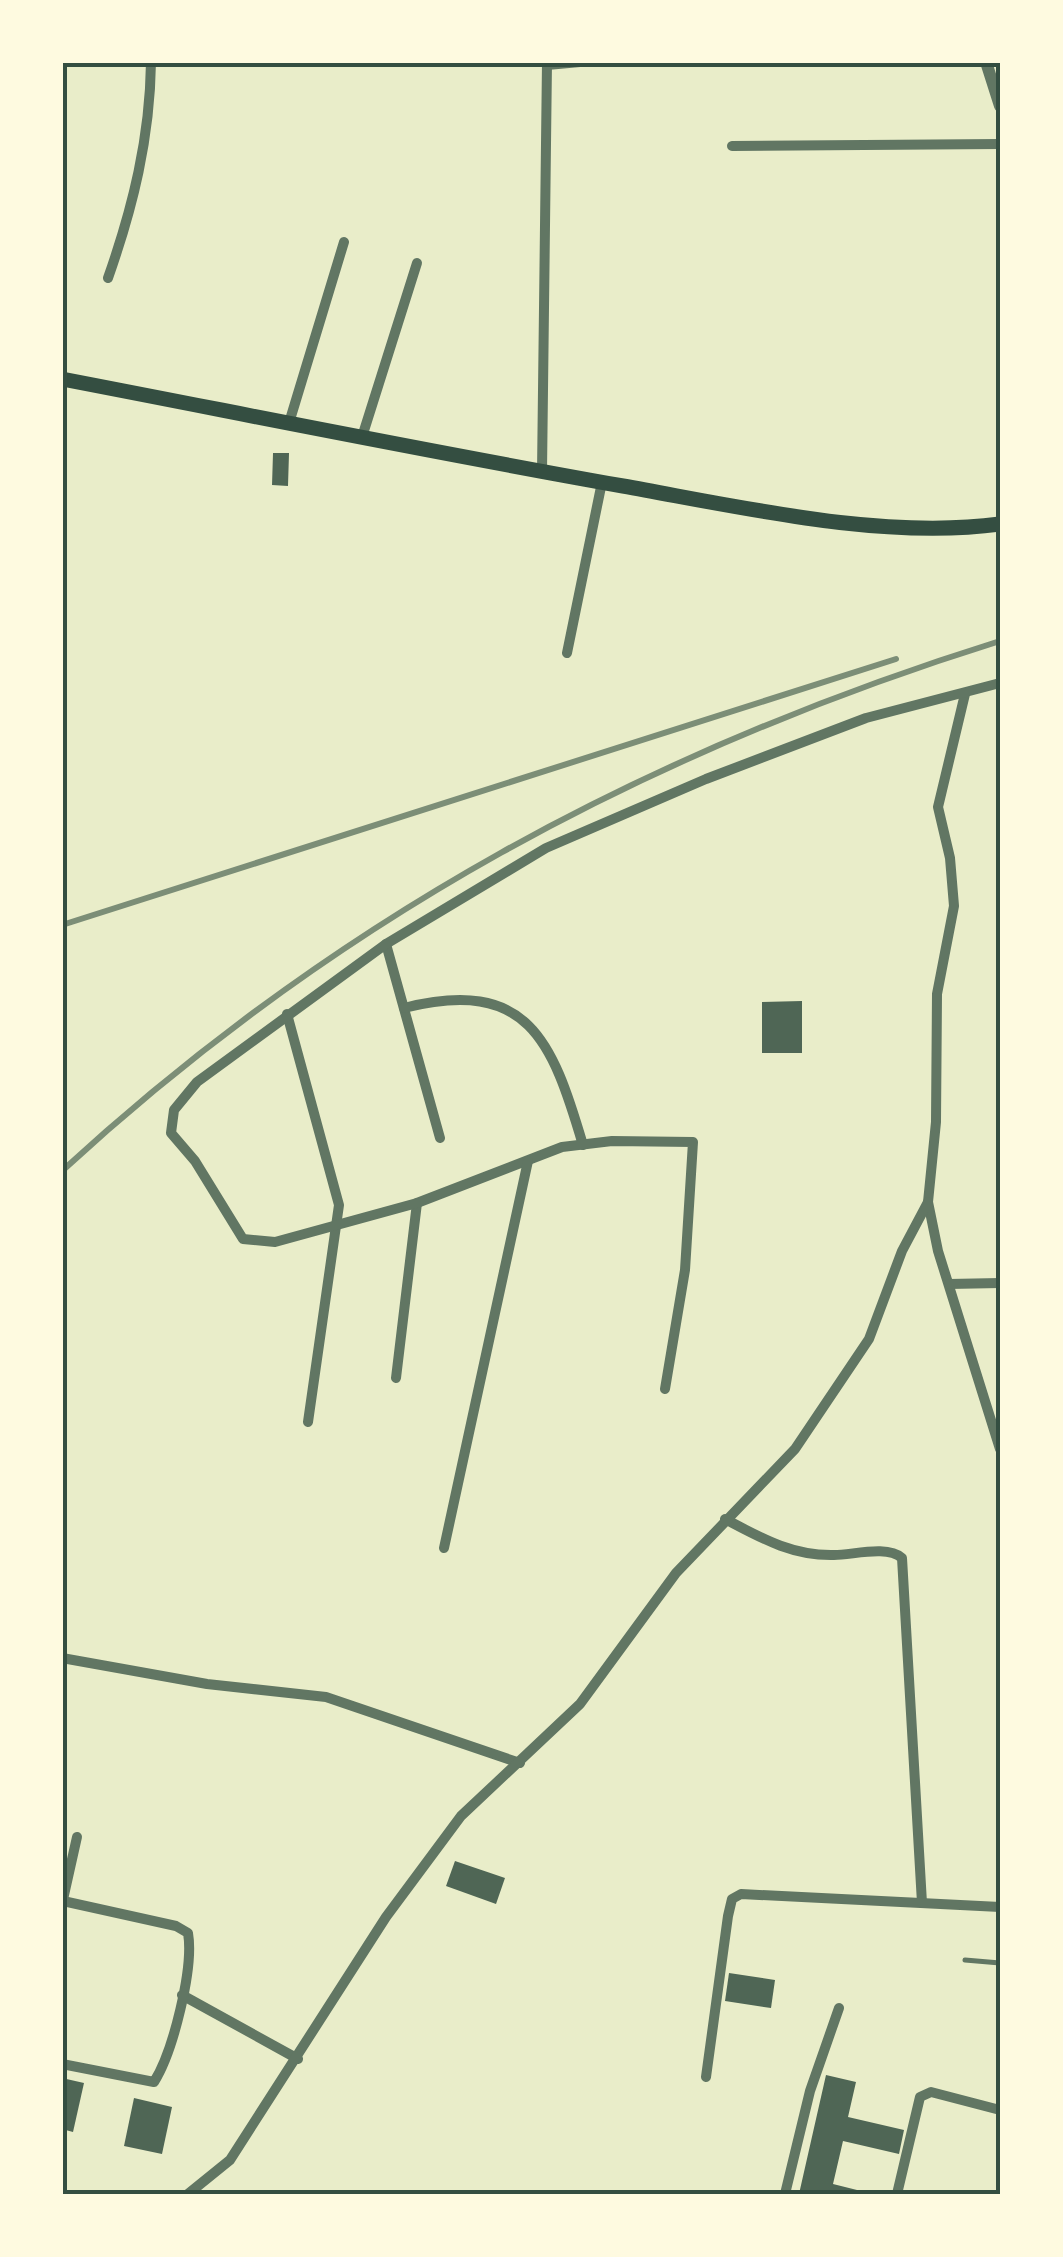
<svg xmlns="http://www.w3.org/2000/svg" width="1063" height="2257" viewBox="0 0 1063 2257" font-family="Helvetica,sans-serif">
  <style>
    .building { fill: #4f6655 }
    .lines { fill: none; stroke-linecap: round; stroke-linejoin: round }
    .service { stroke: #617663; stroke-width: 5 }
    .minor { stroke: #617663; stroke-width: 10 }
    .tertiary { stroke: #617663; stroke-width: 12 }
    .primary { stroke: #344e41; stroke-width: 15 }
    .rail { stroke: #7c8e77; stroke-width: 6 }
    .neatline { fill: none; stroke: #344e41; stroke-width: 4 }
  </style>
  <rect width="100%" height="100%" fill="#e9edc9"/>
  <g class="building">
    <polygon points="273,453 289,453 288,486 272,485"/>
    <polygon points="802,1001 802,1053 762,1053 762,1002"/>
    <polygon points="455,1861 505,1878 496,1904 446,1886"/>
    <polygon points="729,1973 775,1980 771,2008 725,2001"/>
    <polygon points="826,2075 856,2082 848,2117 904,2130 899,2154 843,2141 833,2184 873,2194 799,2194"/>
    <polygon points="62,2078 84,2083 73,2132 62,2129"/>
    <polygon points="134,2098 172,2107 162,2154 124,2146"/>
  </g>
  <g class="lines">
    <polyline class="service" points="965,1960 1000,1963"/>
    <g class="minor">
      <polyline points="547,65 580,62"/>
      <polyline points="732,146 1000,144"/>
      <path d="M 108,278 C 133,207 150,138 151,62"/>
      <polyline points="289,423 344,242"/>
      <polyline points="362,437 417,263"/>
      <polyline points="542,472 547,62"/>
      <polyline points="567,653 602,482"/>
      <polyline points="965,694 938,807 950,858 954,906 937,994 936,1122 928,1202 938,1251 1000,1449"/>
      <polyline points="386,944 440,1138"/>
      <path d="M 404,1008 C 528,977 552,1040 583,1145"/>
      <polyline points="287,1014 339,1205 308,1422"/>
      <polyline points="949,1284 1000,1283"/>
      <polyline points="396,1378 417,1203"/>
      <polyline points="665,1389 685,1270 693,1142 612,1141 562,1147 417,1203 275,1242 243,1239 195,1161 171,1133 174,1110 197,1082 386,944 546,848 706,779 866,718 1000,683"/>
      <path d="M 725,1519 C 761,1538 792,1556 834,1555 C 853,1555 887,1545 902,1558 L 922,1903"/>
      <polyline points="444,1548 528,1161"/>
      <polyline points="62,1658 207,1684 326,1697 520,1763"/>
      <polyline points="62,1904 77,1837"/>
      <polyline points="182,1995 298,2059"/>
      <path d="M 62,2064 L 154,2082 C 173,2052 194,1968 188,1933 L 176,1926 L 63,1901"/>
      <polyline points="706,2077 728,1916 732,1899 741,1894 1000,1907"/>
      <polyline points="188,2194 230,2160 386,1917 461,1816 580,1704 676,1573 795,1449 869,1339 902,1251 928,1202"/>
      <polyline points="785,2194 810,2091 839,2008"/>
      <polyline points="897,2194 920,2097 931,2092 1000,2110"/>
    </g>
    <polyline class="tertiary" points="986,62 1000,106"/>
    <path class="primary" d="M 62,379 C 249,415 436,453 623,486 C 741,507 882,540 1000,524"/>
    <g class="rail">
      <polyline points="62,925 896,659"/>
      <path d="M 62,1171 C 337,918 645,752 1000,641"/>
    </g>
  </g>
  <rect width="1063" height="2257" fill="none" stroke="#fefae0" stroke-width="130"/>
  <rect x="65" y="65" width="933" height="2127" class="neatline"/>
</svg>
